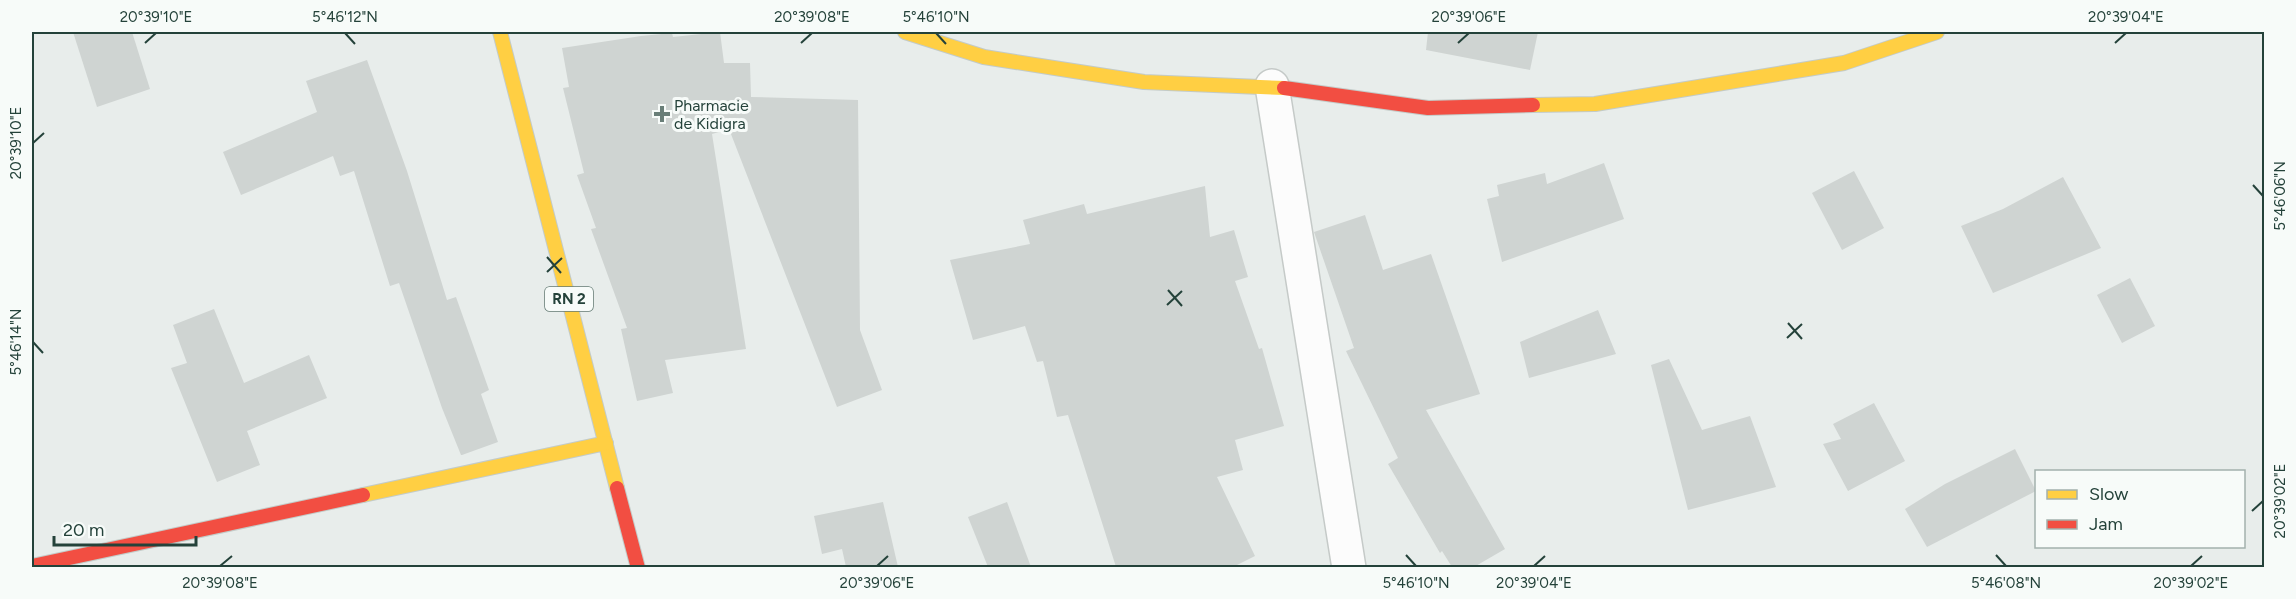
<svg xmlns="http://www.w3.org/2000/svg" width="2296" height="599" viewBox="0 0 2296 599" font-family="Figtree,sans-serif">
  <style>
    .building { fill: #cfd4d2 }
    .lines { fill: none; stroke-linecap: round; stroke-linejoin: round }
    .street-casing { stroke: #c5cac8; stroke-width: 36 }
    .slow-casing { stroke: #c3cbc8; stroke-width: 16 }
    .jam-casing { stroke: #c3cbc8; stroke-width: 16 }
    .street { stroke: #fcfcfc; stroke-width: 33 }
    .slow { stroke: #ffcf43; stroke-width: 14 }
    .jam { stroke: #f24e42; stroke-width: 14 }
    .ticks { fill: none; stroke: #24423a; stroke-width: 2 }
    .poi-dot { fill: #697e78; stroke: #f7fbf9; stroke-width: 2 }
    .labels { text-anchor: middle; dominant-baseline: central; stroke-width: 6; stroke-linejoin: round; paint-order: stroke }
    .shield { fill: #f7fbf9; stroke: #637a73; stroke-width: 1.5 }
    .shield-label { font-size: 15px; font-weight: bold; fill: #24423a }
    .poi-label { font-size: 16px; fill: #24423a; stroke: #f7fbf9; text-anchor: start }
    .neatline { fill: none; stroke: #24423a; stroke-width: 2 }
    .ticks-label { font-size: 15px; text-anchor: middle; fill: #24423a }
  </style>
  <rect width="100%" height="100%" fill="#e8edeb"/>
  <g class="building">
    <polygon points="73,32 132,32 150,89 97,107"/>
    <polygon points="720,32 724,63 750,63 751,97 858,100 860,330 882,390 837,407 729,129 712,134 746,349 665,360 673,393 637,401 621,329 627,328 591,229 596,228 577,175 584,173 563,88 569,87 562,48 641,36 672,33 673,37"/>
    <polygon points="1428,32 1538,32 1530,70 1426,50"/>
    <polygon points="367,60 407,171 447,300 456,297 489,390 481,394 498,442 462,455 461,455 442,408 399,283 390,286 354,171 340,176 333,156 241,195 223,152 317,112 306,81"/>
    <polygon points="1604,163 1624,219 1502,262 1487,199 1499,196 1497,185 1545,173 1547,184"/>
    <polygon points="1854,171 1884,228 1842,250 1812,193"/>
    <polygon points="2063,177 2101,248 1993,293 1961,226 2003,209"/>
    <polygon points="1205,186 1210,237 1234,230 1248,277 1235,281 1259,349 1262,348 1284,426 1235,440 1243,470 1217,477 1255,556 1233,567 1116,567 1068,415 1057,417 1043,361 1037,362 1025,326 973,340 950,260 1030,244 1023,220 1084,204 1087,214"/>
    <polygon points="1365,215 1383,270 1431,254 1480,394 1426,410 1505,549 1474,567 1452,567 1442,551 1440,553 1388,464 1398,458 1346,351 1354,348 1314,232"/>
    <polygon points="2130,278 2155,326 2122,343 2097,295"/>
    <polygon points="214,309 244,383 309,355 327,398 247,431 260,465 217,482 171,368 187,363 173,325"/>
    <polygon points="1598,310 1616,354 1529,378 1520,342"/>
    <polygon points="1669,359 1702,430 1750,416 1776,487 1688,510 1651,365"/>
    <polygon points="1874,403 1905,461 1848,491 1823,444 1841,439 1833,424"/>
    <polygon points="2015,449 2036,491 1927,547 1905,509 1945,484"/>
    <polygon points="883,502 898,567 846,567 842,549 822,554 814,516"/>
    <polygon points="1007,502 1031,567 988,567 968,517"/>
  </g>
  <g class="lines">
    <g class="street-casing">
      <polyline id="street" points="1272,86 1349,568"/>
    </g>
    <g class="slow-casing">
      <g id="slow">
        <polyline points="500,32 617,488"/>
        <polyline points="905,32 984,57 1144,82 1284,88"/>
        <polyline points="1533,105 1595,104 1844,63 1937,32"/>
        <polyline points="363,495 606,443"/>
      </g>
    </g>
    <g class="jam-casing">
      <g id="jam">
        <polyline points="1284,88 1428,108 1533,105"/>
        <polyline points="617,488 638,568"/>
        <polyline points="32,566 363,495"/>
      </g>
    </g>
    <use href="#street" class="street"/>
    <use href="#slow" class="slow"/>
    <use href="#jam" class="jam"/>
  </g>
  <path class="ticks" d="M 345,33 L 355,44M 936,33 L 946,44M 145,43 L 156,33M 801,43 L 812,33M 1458,43 L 1469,33M 2115,43 L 2126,33M 33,143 L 44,133M 2253,185 L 2263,196M 547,257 L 561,273M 547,272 L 562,258M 1168,290 L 1182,306M 1167,305 L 1182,291M 1788,323 L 1802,339M 1787,338 L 1802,324M 33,342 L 43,353M 2252,511 L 2263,501M 1406,555 L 1416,566M 1996,555 L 2006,566M 220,566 L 232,556M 877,566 L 888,556M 1534,566 L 1545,556M 2191,566 L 2202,556"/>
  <path class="poi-dot" d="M659 105h6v6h6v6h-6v6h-6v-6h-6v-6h6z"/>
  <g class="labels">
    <rect class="shield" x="545" y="287" width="48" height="24" rx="4.5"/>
    <g class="shield-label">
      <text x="569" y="299">RN 2</text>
    </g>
    <g class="poi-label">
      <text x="674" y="105">Pharmacie<tspan x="674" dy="18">de Kidigra</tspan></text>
    </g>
  </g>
  <rect width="2296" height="599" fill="none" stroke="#f7fbf9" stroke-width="66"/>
  <rect x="2035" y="470" width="210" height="78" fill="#f7fbf9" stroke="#a3b1ad" stroke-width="1.5"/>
  <rect x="2047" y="490" width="30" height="9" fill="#ffcf43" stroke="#a3b1ad" stroke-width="1.5"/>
  <text x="2089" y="500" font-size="18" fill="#24423a">Slow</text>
  <rect x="2047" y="520" width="30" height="9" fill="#f24e42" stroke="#a3b1ad" stroke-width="1.5"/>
  <text x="2089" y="530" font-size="18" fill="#24423a">Jam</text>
  <path d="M54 536v9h142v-9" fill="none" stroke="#24423a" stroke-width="3"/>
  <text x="63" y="536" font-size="18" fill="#24423a" stroke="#f7fbf9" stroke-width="4.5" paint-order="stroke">20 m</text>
  <rect x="33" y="33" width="2230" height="533" class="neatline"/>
  <g class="ticks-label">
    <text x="156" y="22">20°39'10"E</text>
    <text x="345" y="22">5°46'12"N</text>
    <text x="812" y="22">20°39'08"E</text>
    <text x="936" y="22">5°46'10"N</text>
    <text x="1469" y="22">20°39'06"E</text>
    <text x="2126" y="22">20°39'04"E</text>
    <text transform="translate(16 143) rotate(-90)" y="5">20°39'10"E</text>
    <text transform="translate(2280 196) rotate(-90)" y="5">5°46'06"N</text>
    <text transform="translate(16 342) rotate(-90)" y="5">5°46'14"N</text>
    <text transform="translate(2280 501) rotate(-90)" y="5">20°39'02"E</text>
    <text x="220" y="588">20°39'08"E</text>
    <text x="877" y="588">20°39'06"E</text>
    <text x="1416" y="588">5°46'10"N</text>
    <text x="1534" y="588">20°39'04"E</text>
    <text x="2006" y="588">5°46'08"N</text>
    <text x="2191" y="588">20°39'02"E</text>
  </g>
</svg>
